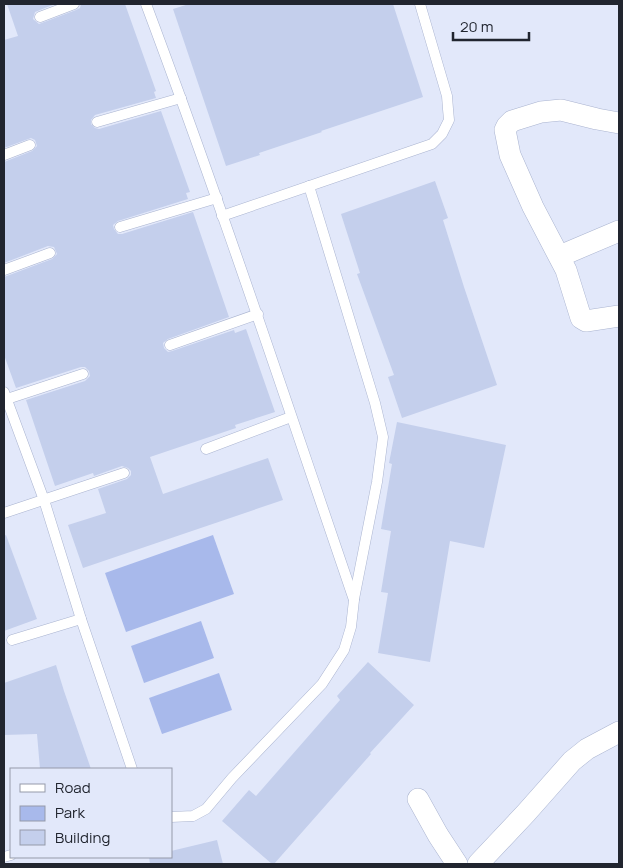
<svg xmlns="http://www.w3.org/2000/svg" width="623" height="868" viewBox="0 0 623 868" font-family="Manrope,sans-serif">
  <style>
    .green { fill: #a8b9eb }
    .building { fill: #c4cfec }
    .lines { fill: none; stroke-linecap: round; stroke-linejoin: round }
    .lane-casing { stroke: #aab4d0; stroke-width: 11 }
    .street-casing { stroke: #aab4d0; stroke-width: 22 }
    .lane { stroke: #fff; stroke-width: 10 }
    .street { stroke: #fff; stroke-width: 21 }
  </style>
  <rect width="100%" height="100%" fill="#e2e8fa"/>
  <g class="green">
    <polygon points="213,535 234,594 126,632 105,573"/>
    <polygon points="201,621 214,658 144,683 131,646"/>
    <polygon points="219,673 232,710 162,734 149,698"/>
  </g>
  <g class="building">
    <polygon points="7,4 55,4 35,12 33,19 39,24 76,10 80,8 81,4 125,4 156,91 154,92 156,98 95,115 91,120 91,124 95,128 99,129 161,111 190,192 186,193 188,199 118,221 113,225 114,229 118,234 122,234 193,212 229,317 168,339 163,343 164,348 168,352 172,351 234,330 235,333 246,329 275,412 235,425 236,428 150,457 163,494 268,458 283,500 83,568 68,525 106,513 98,489 127,479 131,475 131,471 128,468 122,466 94,476 93,473 55,486 26,400 85,381 90,376 89,371 85,367 81,367 16,388 4,355 4,277 52,259 57,254 54,247 48,246 4,263 4,162 32,151 37,146 35,140 31,138 4,148 4,40 18,36"/>
    <polygon points="189,4 393,4 423,97 321,131 322,132 259,153 260,155 226,166 173,9"/>
    <polygon points="435,181 448,218 443,220 464,287 497,385 402,418 388,377 394,375 357,274 360,273 341,214"/>
    <polygon points="397,422 506,445 484,548 450,541 430,662 378,653 388,593 381,592 391,531 381,529 392,464 389,463"/>
    <polygon points="6,535 37,619 4,631 4,536"/>
    <polygon points="368,662 414,705 370,753 371,754 274,864 272,864 222,821 249,790 256,796 340,700 337,696"/>
    <polygon points="56,665 64,691 91,769 40,769 37,734 4,735 4,683"/>
    <polygon points="217,840 223,864 150,864 149,857 171,857 171,851"/>
  </g>
  <g class="lines">
    <g class="lane-casing">
      <g id="lane">
        <path d="M 146,4 C 220,201 286,401 354,600 L 351,627 L 344,650 L 322,684 L 232,778 L 206,809 L 193,816 L 171,817"/>
        <polyline points="40,17 74,4"/>
        <polyline points="97,122 181,98"/>
        <polyline points="4,155 30,145"/>
        <polyline points="309,186 375,403 383,437 377,482 354,599"/>
        <polyline points="222,216 432,144 442,134 449,120 448,109 447,96 420,4"/>
        <polyline points="120,227 217,198"/>
        <polyline points="4,270 50,253"/>
        <polyline points="170,345 258,314"/>
        <polyline points="4,392 44,500 81,619 132,769"/>
        <polyline points="4,400 83,374"/>
        <polyline points="206,449 291,417"/>
        <polyline points="4,513 124,473"/>
        <polyline points="12,640 81,619"/>
        <polyline points="4,857 11,855"/>
      </g>
    </g>
    <g class="street-casing">
      <g id="street">
        <polyline points="619,123 597,119 561,110 541,112 512,121 507,126 505,130 510,155 533,207 566,270 581,318 586,321 619,316"/>
        <polyline points="560,256 619,231"/>
        <polyline points="418,799 438,835 457,864"/>
        <polyline points="478,864 526,813 572,761 587,749 619,732"/>
      </g>
    </g>
    <use href="#lane" class="lane"/>
    <use href="#street" class="street"/>
  </g>
  <rect width="623" height="868" fill="none" stroke="#21252f" stroke-width="10"/>
  <rect x="10" y="768" width="162" height="90" fill="#e2e8fa" stroke="#959aa9"/>
  <rect x="20" y="784" width="25" height="8" fill="#ffffff" stroke="#959aa9"/>
  <text x="55" y="793" font-size="15" fill="#21252f">Road</text>
  <rect x="20" y="806" width="25" height="15" fill="#a8b9eb" stroke="#959aa9"/>
  <text x="55" y="818" font-size="15" fill="#21252f">Park</text>
  <rect x="20" y="830" width="25" height="15" fill="#c4cfec" stroke="#959aa9"/>
  <text x="55" y="843" font-size="15" fill="#21252f">Building</text>
  <path d="M453 32v8h76v-8" fill="none" stroke="#21252f" stroke-width="2.5"/>
  <text x="460" y="32" font-size="15" fill="#21252f" stroke="#e2e8fa" stroke-width="4" paint-order="stroke">20 m</text>
</svg>
